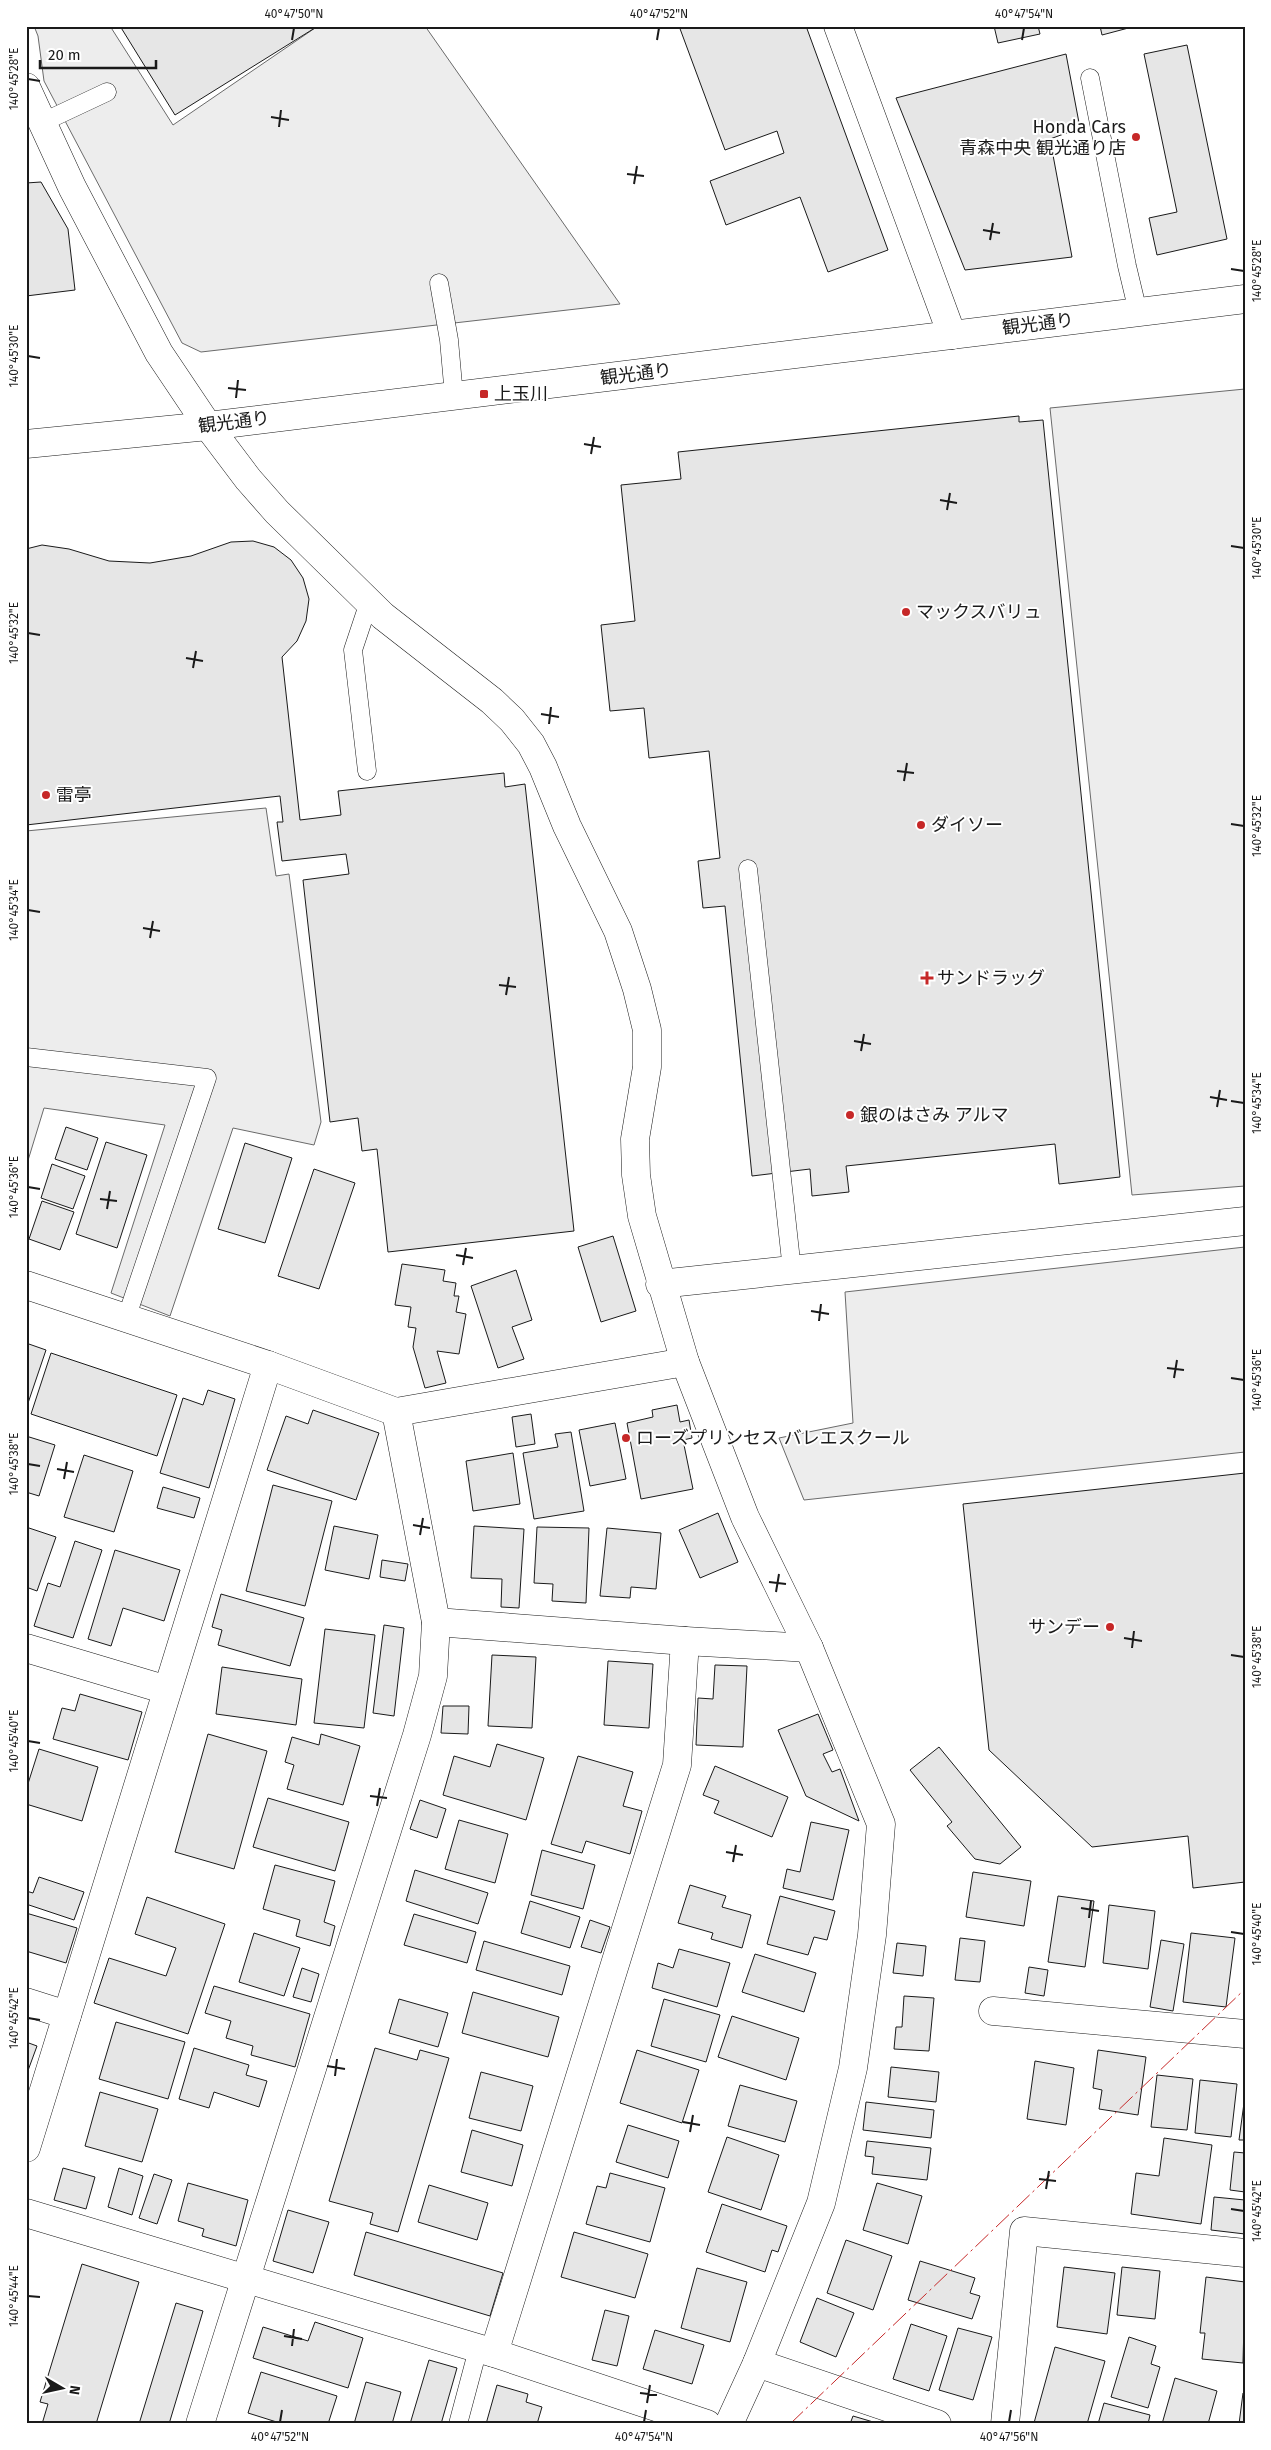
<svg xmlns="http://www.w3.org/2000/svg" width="1271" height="2450" viewBox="0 0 1271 2450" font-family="'Fira Sans','Noto Sans JP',sans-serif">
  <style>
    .parking { fill: #ededed; stroke: #6a6a6a }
    .building { fill: #e6e6e6; stroke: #1a1a1a }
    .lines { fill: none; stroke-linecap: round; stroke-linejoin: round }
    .lane-casing { stroke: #1a1a1a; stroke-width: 19 }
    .street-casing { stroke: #1a1a1a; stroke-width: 29 }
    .secondary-casing { stroke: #1a1a1a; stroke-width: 29 }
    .highway-casing { stroke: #1a1a1a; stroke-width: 29 }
    .lane { stroke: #fff; stroke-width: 18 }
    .street { stroke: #fff; stroke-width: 28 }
    .secondary { stroke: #fff; stroke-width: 28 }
    .highway { stroke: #fff; stroke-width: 28 }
    .power { stroke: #c62828; stroke-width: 1; stroke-dasharray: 18 4 2.5 4; stroke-linecap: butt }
    .ticks { fill: none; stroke: #1a1a1a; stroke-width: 2 }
    .poi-dot { fill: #c62828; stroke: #fff; stroke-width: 2 }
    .labels { text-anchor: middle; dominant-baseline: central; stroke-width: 4; stroke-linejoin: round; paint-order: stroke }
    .poi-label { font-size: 18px; fill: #1a1a1a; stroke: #fff; text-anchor: start }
    .street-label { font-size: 18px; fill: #1a1a1a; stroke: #fff }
    .neatline { fill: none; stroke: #1a1a1a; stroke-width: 2 }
    .ticks-label { font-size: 12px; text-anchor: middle; fill: #1a1a1a }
  </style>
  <rect width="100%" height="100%" fill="#fff"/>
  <g class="parking">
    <polygon points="34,26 110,26 173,125 318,26 425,26 620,304 201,352 182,343 44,81 38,36"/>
    <polygon points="1245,389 1245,1186 1132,1195 1050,408"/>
    <polygon points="266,808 276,876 289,874 321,1122 314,1145 233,1128 170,1316 111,1293 165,1125 44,1108 26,1167 26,831"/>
    <polygon points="1245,1247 1245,1452 804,1500 779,1438 853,1423 845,1292"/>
  </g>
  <g class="building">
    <polygon points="120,26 318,26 175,115"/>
    <polygon points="679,26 806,26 888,250 828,272 800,197 726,225 710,181 784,153 777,131 725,150"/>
    <polygon points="994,26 1038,26 1040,34 998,43"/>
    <polygon points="1100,26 1136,26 1102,35"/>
    <polygon points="1187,45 1227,239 1157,255 1149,218 1177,212 1144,54"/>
    <polygon points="1066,54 1080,128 1050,139 1072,257 965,270 896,98"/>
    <polygon points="41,182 68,229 75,290 26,296 26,183"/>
    <polygon points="1019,416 1019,422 1043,420 1120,1177 1059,1184 1055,1144 846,1166 849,1192 812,1196 810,1169 752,1176 725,906 703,908 698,861 720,858 709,751 649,758 644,708 610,711 601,625 635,621 621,485 681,479 678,452"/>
    <polygon points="253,541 274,547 291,560 303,578 309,599 306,621 297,641 282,657 300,820 341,815 338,791 504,773 505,787 525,784 574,1231 388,1252 377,1149 362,1151 358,1118 330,1122 303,880 349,874 346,854 282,861 277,822 283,822 280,796 26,825 26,549 42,545 69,549 109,561 150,563 191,556 231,542"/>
    <polygon points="66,1127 98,1138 87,1170 55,1159"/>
    <polygon points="106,1142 147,1155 117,1248 76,1234"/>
    <polygon points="245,1143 292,1158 265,1243 218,1229"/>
    <polygon points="52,1164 85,1176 73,1209 41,1198"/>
    <polygon points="314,1169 355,1183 319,1289 278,1276"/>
    <polygon points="42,1201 74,1212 60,1250 29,1239"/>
    <polygon points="613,1236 636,1311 601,1322 578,1247"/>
    <polygon points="402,1264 445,1270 443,1281 456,1283 454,1296 459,1296 456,1312 466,1314 459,1354 437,1351 446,1383 425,1388 413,1347 416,1328 408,1327 411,1307 395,1305"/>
    <polygon points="516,1270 532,1320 512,1327 524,1359 498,1368 471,1286"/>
    <polygon points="26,1343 46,1350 26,1409"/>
    <polygon points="51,1353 177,1395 157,1456 31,1414"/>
    <polygon points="208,1390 235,1399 209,1488 160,1473 183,1398 203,1405"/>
    <polygon points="677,1405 680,1422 689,1420 692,1438 683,1440 693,1489 641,1499 627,1423 653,1417 652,1410"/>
    <polygon points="313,1410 379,1433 356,1500 267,1470 286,1416 308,1424"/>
    <polygon points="531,1414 535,1444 516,1447 512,1417"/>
    <polygon points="615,1423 626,1479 590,1486 579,1430"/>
    <polygon points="571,1432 584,1511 534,1519 523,1453 558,1447 555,1434"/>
    <polygon points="26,1436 55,1445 39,1496 26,1492"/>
    <polygon points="513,1453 520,1504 473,1511 466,1461"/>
    <polygon points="84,1455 133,1471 114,1532 64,1517"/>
    <polygon points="1245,1473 1245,1882 1193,1888 1188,1836 1092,1847 989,1750 963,1504"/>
    <polygon points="273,1485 332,1501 305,1606 246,1591"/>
    <polygon points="163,1487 200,1498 194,1518 157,1508"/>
    <polygon points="718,1513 738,1562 700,1578 679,1530"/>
    <polygon points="334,1526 378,1535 369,1579 325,1570"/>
    <polygon points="474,1526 524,1529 519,1608 501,1607 502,1579 471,1578"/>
    <polygon points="26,1527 56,1537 37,1591 26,1587"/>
    <polygon points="537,1527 589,1528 586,1603 552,1601 553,1584 534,1583"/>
    <polygon points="607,1528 661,1533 656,1589 631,1587 630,1598 600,1596"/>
    <polygon points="75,1541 102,1550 73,1638 34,1626 48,1583 60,1587"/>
    <polygon points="115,1550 180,1570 164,1621 123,1608 111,1646 88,1639"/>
    <polygon points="382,1560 408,1564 405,1581 380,1577"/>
    <polygon points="221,1594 304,1618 290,1666 218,1645 222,1630 212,1627"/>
    <polygon points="384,1625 404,1628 394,1716 373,1713"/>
    <polygon points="325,1629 375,1635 364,1728 314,1723"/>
    <polygon points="492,1655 536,1657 532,1728 488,1726"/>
    <polygon points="608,1661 653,1664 649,1728 604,1725"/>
    <polygon points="715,1665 747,1666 743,1747 696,1745 698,1698 713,1699"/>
    <polygon points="222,1667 302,1679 296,1725 216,1714"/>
    <polygon points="80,1694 142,1712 128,1760 53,1739 62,1708 75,1711"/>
    <polygon points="443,1706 469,1706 468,1734 441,1733"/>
    <polygon points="818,1714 833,1750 823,1754 832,1772 840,1769 859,1821 806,1796 778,1730"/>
    <polygon points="208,1734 267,1751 234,1869 175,1852"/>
    <polygon points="321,1734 360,1746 343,1805 287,1789 294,1765 285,1762 292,1737 319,1745"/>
    <polygon points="497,1744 544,1758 526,1820 443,1795 454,1756 490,1767"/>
    <polygon points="939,1747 1021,1847 1000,1864 975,1859 947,1826 952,1822 910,1770"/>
    <polygon points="39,1749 98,1767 82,1821 26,1804 26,1790"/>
    <polygon points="578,1756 633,1772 623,1806 642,1811 630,1854 586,1841 582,1853 551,1844"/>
    <polygon points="715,1766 788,1797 772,1837 714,1813 719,1801 703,1795"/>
    <polygon points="268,1798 349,1822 335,1871 253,1847"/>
    <polygon points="420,1800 446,1809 437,1838 410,1829"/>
    <polygon points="459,1820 508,1834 495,1883 445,1869"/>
    <polygon points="811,1822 849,1830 833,1900 783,1888 787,1869 800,1872"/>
    <polygon points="542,1850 595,1865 583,1909 531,1895"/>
    <polygon points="275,1865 335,1881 324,1922 335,1926 330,1946 296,1936 300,1920 263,1909"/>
    <polygon points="415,1870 488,1893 478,1924 406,1901"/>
    <polygon points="973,1872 1031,1881 1024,1926 966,1917"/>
    <polygon points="39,1877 84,1892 74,1920 26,1904 26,1891 33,1893"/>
    <polygon points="690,1885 726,1896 722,1907 751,1915 742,1948 711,1939 713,1933 678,1923"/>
    <polygon points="780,1896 835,1911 827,1940 814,1937 808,1955 767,1944"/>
    <polygon points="1058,1896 1094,1901 1085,1967 1048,1962"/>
    <polygon points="147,1897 225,1924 188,2034 94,2003 109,1958 166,1976 176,1948 135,1934"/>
    <polygon points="530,1901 580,1917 570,1948 521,1933"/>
    <polygon points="1109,1905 1155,1911 1148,1969 1103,1963"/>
    <polygon points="26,1913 77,1928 66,1963 26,1951"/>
    <polygon points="414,1914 476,1932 467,1963 404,1945"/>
    <polygon points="590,1920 610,1927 601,1953 581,1947"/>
    <polygon points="254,1933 300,1948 284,1996 239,1982"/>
    <polygon points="1191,1933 1235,1938 1226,2007 1183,2002"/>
    <polygon points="960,1938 985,1941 980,1982 955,1980"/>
    <polygon points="1161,1940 1184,1944 1173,2011 1150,2007"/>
    <polygon points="484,1941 570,1966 562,1995 476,1970"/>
    <polygon points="897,1943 926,1946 923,1976 893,1973"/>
    <polygon points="679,1949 730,1963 717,2007 652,1988 658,1963 673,1968"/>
    <polygon points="755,1954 816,1973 804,2012 742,1992"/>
    <polygon points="1029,1967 1048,1970 1044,1996 1025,1993"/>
    <polygon points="302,1968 319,1974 311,2002 293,1997"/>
    <polygon points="214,1986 310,2014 295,2067 251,2055 253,2046 226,2038 231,2021 205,2013"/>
    <polygon points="473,1992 559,2017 548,2057 462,2033"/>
    <polygon points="904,1996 934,1998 929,2051 894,2049 896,2027 902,2027"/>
    <polygon points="399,1999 448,2013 438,2047 389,2033"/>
    <polygon points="664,1999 720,2015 706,2062 651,2046"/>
    <polygon points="732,2016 799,2038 786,2080 718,2057"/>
    <polygon points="116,2022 185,2042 168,2099 99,2079"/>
    <polygon points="26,2042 37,2046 26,2076"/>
    <polygon points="194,2048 249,2065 246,2075 267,2081 259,2107 214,2092 209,2108 179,2099"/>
    <polygon points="375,2048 417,2060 420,2050 449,2058 398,2232 370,2224 373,2213 329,2201"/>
    <polygon points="637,2050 699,2070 682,2123 620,2103"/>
    <polygon points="1098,2050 1146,2057 1138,2115 1099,2109 1102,2090 1093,2088"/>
    <polygon points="1035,2061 1074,2068 1066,2125 1027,2119"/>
    <polygon points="891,2067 939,2072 936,2102 888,2097"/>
    <polygon points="481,2072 533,2086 521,2131 469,2118"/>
    <polygon points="1157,2075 1193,2079 1187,2130 1151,2127"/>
    <polygon points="1200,2080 1237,2084 1231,2137 1195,2133"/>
    <polygon points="740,2085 797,2101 785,2142 728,2126"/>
    <polygon points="100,2092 158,2109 142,2162 85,2146"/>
    <polygon points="866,2102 934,2110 931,2138 863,2130"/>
    <polygon points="1244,2103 1245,2103 1245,2140 1239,2140"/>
    <polygon points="628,2125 679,2141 668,2178 616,2162"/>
    <polygon points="472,2130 523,2145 512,2186 461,2172"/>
    <polygon points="727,2137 779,2155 761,2210 708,2192"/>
    <polygon points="1164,2138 1212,2145 1201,2224 1131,2214 1136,2173 1159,2176"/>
    <polygon points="867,2141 931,2148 927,2180 872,2174 874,2157 865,2156"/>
    <polygon points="1234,2152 1245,2153 1245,2192 1230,2190"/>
    <polygon points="63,2168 95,2177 86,2209 54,2200"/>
    <polygon points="119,2168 143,2176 132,2215 108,2207"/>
    <polygon points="610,2173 665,2188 650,2242 586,2224 597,2186 606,2188"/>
    <polygon points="154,2174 172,2180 157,2224 139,2218"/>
    <polygon points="188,2183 248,2200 236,2246 202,2236 204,2229 178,2221"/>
    <polygon points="877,2183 922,2196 908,2244 863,2230"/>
    <polygon points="429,2185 488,2203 477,2240 418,2222"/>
    <polygon points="1214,2197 1245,2200 1245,2234 1211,2230"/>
    <polygon points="722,2204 787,2226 778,2252 772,2250 765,2272 706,2252"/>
    <polygon points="288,2210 329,2222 313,2273 273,2261"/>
    <polygon points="366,2232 503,2273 490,2316 354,2275"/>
    <polygon points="574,2232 648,2254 635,2298 561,2277"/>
    <polygon points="846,2240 892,2256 873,2310 827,2293"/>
    <polygon points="920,2261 975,2278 970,2293 980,2296 972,2319 908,2300"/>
    <polygon points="82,2264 139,2282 96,2424 42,2424 48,2404 40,2402"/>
    <polygon points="1064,2267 1115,2273 1107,2334 1057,2327"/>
    <polygon points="1122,2267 1160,2271 1155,2319 1117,2315"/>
    <polygon points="697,2268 747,2282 730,2342 681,2328"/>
    <polygon points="1206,2277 1245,2282 1243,2363 1202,2359 1205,2333 1200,2333"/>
    <polygon points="817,2298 854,2313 836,2357 800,2342"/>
    <polygon points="176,2303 203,2311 169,2424 139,2424"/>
    <polygon points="605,2310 629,2316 617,2366 592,2360"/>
    <polygon points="315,2322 363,2338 348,2388 253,2358 263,2327 308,2341"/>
    <polygon points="911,2324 947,2336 929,2391 893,2379"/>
    <polygon points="958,2328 992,2337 973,2400 939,2390"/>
    <polygon points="655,2330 704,2345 692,2384 643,2369"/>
    <polygon points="1129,2337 1156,2346 1151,2364 1160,2367 1148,2408 1111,2397"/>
    <polygon points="1055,2347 1105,2361 1087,2424 1034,2423"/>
    <polygon points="429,2360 457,2368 441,2424 410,2424"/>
    <polygon points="261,2372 337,2396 328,2424 283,2424 248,2413"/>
    <polygon points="1175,2378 1217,2391 1208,2424 1162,2424"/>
    <polygon points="366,2382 401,2392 392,2424 354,2424"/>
    <polygon points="497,2385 528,2394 526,2402 542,2407 537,2424 486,2424"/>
    <polygon points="1243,2393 1245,2393 1245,2424 1239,2424"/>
    <polygon points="1104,2403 1150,2415 1148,2424 1098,2424"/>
    <polygon points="853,2416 880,2424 850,2424"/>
  </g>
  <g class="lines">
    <g class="lane-casing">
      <g id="lane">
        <polyline points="1090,78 1127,266 1138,312"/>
        <polyline points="41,123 107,92"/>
        <polyline points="439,283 449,340 454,396"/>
        <polyline points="367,771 353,650 369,602"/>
        <polyline points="748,869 792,1270"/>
        <polyline points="26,1057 207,1078 126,1319"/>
        <polyline points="458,2424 478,2349"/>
      </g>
    </g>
    <g class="street-casing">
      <g id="street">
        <polyline points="838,26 952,335"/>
        <polyline points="26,87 72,187 159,353 208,426"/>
        <polyline points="660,1284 1245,1221"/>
        <polyline points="26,1285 268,1365 396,1412 685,1362 745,1517 809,1648 881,1824 872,1935 853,2068 821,2203 757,2363 729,2424"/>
        <polyline points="436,1622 685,1641 809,1648"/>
        <polyline points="26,1648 167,1690"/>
        <polyline points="26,2002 67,2015"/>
        <polyline points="993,2011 1245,2034"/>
        <polyline points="26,2148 268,1365"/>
        <polyline points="26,2213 494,2353 707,2424"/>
        <polyline points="494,2353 677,1765 685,1641"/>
        <polyline points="757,2363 937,2424"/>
        <polyline points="200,2424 417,1735 433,1676 436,1622 396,1412"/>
        <polyline points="1005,2424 1024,2231 1245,2253"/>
      </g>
    </g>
    <g class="secondary-casing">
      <polyline id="secondary" points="208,426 248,479 277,512 383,616 492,701 512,720 531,744 543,767 567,826 618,931 637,989 647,1030 647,1067 635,1139 636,1175 642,1216 685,1362"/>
    </g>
    <g class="highway-casing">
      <polyline id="highway" points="26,444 208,426 1245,299"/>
    </g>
    <use href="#lane" class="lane"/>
    <use href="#street" class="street"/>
    <use href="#secondary" class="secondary"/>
    <use href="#highway" class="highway"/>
    <polyline class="power" points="790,2424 1245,1989"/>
  </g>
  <path class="ticks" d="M 292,40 L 294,28M 657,40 L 659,28M 1022,40 L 1024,28M 28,79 L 40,81M 271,117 L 289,120M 279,127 L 281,110M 627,174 L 644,176M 634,184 L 637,166M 983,230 L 1000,233M 990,240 L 993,223M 1231,269 L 1244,271M 28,356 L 40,358M 228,388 L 246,390M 236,398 L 238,380M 584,444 L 601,447M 591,454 L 594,437M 940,500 L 957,503M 947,510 L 950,493M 1231,546 L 1244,548M 28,633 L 40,635M 186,658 L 203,661M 193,668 L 196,651M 541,714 L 559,717M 549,724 L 551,707M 897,771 L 914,773M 904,781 L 907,763M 1231,824 L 1244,826M 28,910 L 40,912M 143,928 L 160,931M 150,938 L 153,921M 499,985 L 516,987M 506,995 L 509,977M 854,1041 L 871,1044M 861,1051 L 864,1034M 1210,1097 L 1227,1100M 1231,1101 L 1244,1103M 1217,1107 L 1220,1090M 28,1187 L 40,1189M 100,1199 L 117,1201M 107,1209 L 110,1191M 456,1255 L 473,1258M 463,1265 L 466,1248M 811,1311 L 829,1314M 819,1321 L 821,1304M 1167,1368 L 1184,1370M 1174,1378 L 1177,1360M 1231,1378 L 1244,1380M 28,1464 L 40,1466M 57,1469 L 74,1472M 64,1479 L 67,1462M 413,1525 L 430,1528M 420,1535 L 423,1518M 769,1582 L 786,1584M 776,1592 L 779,1574M 1124,1638 L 1142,1641M 1132,1648 L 1134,1631M 1231,1655 L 1244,1657M 28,1741 L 40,1743M 370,1796 L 387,1798M 377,1806 L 380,1788M 726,1852 L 743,1855M 733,1862 L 736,1845M 1081,1908 L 1099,1911M 1089,1918 L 1091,1901M 1231,1932 L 1244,1934M 28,2018 L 40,2020M 327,2066 L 345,2069M 335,2076 L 337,2059M 683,2122 L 700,2125M 690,2132 L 693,2115M 1039,2179 L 1056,2181M 1046,2189 L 1049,2171M 1231,2209 L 1244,2211M 28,2296 L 40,2297M 284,2336 L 302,2339M 292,2346 L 294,2329M 640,2393 L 657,2395M 647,2403 L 650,2385M 280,2422 L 282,2410M 644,2422 L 646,2410M 1009,2422 L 1011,2410"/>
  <g class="poi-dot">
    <circle cx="1136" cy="137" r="5"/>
    <rect x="479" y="389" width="10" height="10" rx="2.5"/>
    <circle cx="906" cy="612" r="5"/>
    <circle cx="46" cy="795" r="5"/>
    <circle cx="921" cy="825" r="5"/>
    <path d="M924.5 970.5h5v5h5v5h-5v5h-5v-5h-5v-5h5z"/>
    <circle cx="850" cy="1115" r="5"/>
    <circle cx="626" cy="1438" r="5"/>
    <circle cx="1110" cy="1627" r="5"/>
  </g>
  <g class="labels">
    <g class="poi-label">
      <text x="1126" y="127" text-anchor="end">Honda Cars<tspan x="1126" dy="21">青森中央 観光通り店</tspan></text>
      <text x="494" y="394">上玉川</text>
      <text x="916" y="612">マックスバリュ</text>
      <text x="56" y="795">雷亭</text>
      <text x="931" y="825">ダイソー</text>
      <text x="937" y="978">サンドラッグ</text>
      <text x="860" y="1115">銀のはさみ アルマ</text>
      <text x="636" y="1438">ローズプリンセス バレエスクール</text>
      <text x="1100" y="1627" text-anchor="end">サンデー</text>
    </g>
    <g class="street-label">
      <text transform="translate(1038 324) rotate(-7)">観光通り</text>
      <text transform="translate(636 374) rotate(-7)">観光通り</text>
      <text transform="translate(234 422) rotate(-7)">観光通り</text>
    </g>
  </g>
  <rect width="1271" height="2450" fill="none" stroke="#ffffff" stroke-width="55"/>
  <g transform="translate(62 2388) rotate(99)" stroke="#ffffff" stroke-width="4" paint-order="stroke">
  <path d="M0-4L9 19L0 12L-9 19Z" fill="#1a1a1a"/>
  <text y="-8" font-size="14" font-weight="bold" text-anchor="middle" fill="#1a1a1a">N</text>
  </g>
  <path d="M40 60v8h116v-8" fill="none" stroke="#1a1a1a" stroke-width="2.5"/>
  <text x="48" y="60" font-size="15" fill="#1a1a1a" stroke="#ffffff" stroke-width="4" paint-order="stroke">20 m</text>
  <rect x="28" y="28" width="1216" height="2394" class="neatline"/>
  <g class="ticks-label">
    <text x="294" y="18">40°47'50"N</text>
    <text x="659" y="18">40°47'52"N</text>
    <text x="1024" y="18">40°47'54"N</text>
    <text transform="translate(14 79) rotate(-90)" y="4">140°45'28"E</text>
    <text transform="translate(1257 271) rotate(-90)" y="4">140°45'28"E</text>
    <text transform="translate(14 356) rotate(-90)" y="4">140°45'30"E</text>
    <text transform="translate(1257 548) rotate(-90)" y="4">140°45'30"E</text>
    <text transform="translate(14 633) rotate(-90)" y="4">140°45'32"E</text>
    <text transform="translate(1257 826) rotate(-90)" y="4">140°45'32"E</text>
    <text transform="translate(14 910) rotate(-90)" y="4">140°45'34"E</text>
    <text transform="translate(1257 1103) rotate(-90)" y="4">140°45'34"E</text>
    <text transform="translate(14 1187) rotate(-90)" y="4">140°45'36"E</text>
    <text transform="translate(1257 1380) rotate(-90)" y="4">140°45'36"E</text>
    <text transform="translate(14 1464) rotate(-90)" y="4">140°45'38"E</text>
    <text transform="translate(1257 1657) rotate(-90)" y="4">140°45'38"E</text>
    <text transform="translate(14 1741) rotate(-90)" y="4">140°45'40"E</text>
    <text transform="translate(1257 1934) rotate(-90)" y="4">140°45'40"E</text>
    <text transform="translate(14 2018) rotate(-90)" y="4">140°45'42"E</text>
    <text transform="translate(1257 2211) rotate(-90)" y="4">140°45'42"E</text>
    <text transform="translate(14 2296) rotate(-90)" y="4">140°45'44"E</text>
    <text x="280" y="2441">40°47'52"N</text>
    <text x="644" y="2441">40°47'54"N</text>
    <text x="1009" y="2441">40°47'56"N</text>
  </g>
</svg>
